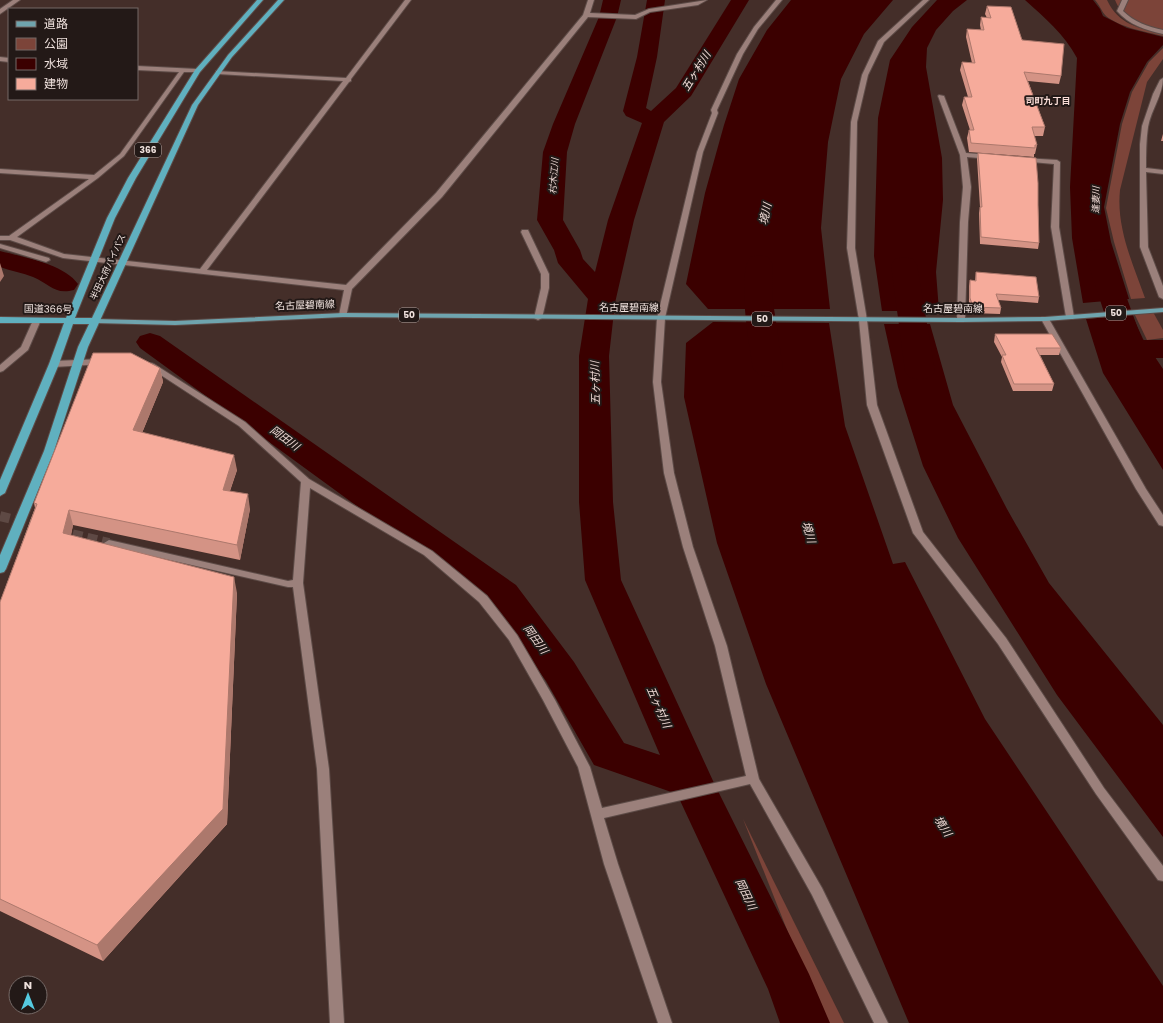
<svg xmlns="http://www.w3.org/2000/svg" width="1163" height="1023" viewBox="0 0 1163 1023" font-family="Poppins,'Noto Sans JP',sans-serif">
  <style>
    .green { fill: #7c4439 }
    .water { fill: #3b0000 }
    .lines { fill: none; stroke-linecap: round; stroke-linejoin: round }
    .river { fill: #3b0000; fill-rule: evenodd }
    .minor-tunnel { stroke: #5e4944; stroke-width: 10; stroke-dasharray: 10 5; stroke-linecap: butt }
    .minor-casing { stroke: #5d4b47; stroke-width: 2 }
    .primary-casing { stroke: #5d4b47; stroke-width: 2 }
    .trunk-casing { stroke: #5d4b47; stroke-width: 2 }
    .minor { fill: #9b807b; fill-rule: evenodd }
    .primary { fill: #6fa4ae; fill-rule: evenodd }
    .trunk { fill: #60b0bf; fill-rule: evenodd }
    .wall { fill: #d49385 }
    .shaded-wall { fill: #ac786c }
    .building { fill: #f6ab9b; stroke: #ac786c }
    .labels { text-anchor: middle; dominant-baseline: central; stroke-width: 4; stroke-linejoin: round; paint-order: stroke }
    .far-neighbourhood-label { font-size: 9px; font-weight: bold; fill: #f9dcd6; stroke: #231917 }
    .shield { fill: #231917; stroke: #b2a5a2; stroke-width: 1 }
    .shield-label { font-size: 9px; font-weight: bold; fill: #efe1dd }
    .far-water-label { font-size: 9px; font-style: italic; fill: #f1dcd7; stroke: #231917 }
    .far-street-label { font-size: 9px; fill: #efe1dd; stroke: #231917 }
    .street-label { font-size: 10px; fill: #efe1dd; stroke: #231917 }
    .water-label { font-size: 11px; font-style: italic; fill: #f1dcd7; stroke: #231917 }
  </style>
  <rect width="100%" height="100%" fill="#442e29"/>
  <g class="green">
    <path d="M 1095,0 L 1107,0 C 1119,25 1138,28 1163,33 L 1163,36 C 1146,32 1119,27 1106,16 C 1102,12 1099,4 1095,0 Z"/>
    <path d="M 1115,0 L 1163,0 L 1163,31 C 1141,24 1125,24 1115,0 Z"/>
    <path d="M 1163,48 L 1163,59 L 1147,82 L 1120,190 C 1116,228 1133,264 1145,298 L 1131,299 L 1114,242 L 1106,208 L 1122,124 L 1132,92 L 1149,62 Z"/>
    <polygon points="1153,312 1163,330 1163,338 1147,340 1134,313"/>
    <polygon points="743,819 844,1023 824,1023"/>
  </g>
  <g class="water">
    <polygon points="791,0 893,0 864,34 841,79 828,142 821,228 830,309 708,309 686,284 705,193 724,125 739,79 767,30"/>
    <polygon points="937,0 967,0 953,11 936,30 927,48 926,67 942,158 943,200 936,272 939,311 882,311 874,256 878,118 890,60 912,27"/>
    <path d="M 1025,0 L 1093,0 L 1100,9 L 1103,16 L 1127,28 L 1163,37 L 1163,45 L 1147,62 L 1130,92 L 1120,124 L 1104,207 L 1111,242 L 1129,299 L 1083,303 L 1072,238 L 1070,187 L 1077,58 C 1064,34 1045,18 1025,0 Z"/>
    <polygon points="1132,315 1143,339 1163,369 1163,470 1103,373 1086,319"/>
    <polygon points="713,322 829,323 845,426 893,564 905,562 985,719 1163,986 1163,1023 909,1023 766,684 717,543 684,397 686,343"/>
    <polygon points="884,324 930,324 953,405 1007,509 1049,583 1163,725 1163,837 1057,695 958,538 923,466 898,387"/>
  </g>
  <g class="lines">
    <g class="river">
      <polygon points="603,0 621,0 617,17 575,124 567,152 563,220 580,250 583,259 595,272 608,220 642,123 626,116 623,111 637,57 647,0 665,0 657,57 646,108 651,111 676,88 731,0 749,0 691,96 664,122 634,220 615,303 609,356 613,502 621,580 714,783 809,974 830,1023 780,1023 768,989 677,794 594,765 546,681 490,603 140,348 136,342 140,336 150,333 160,336 516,585 574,662 624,743 660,755 585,580 579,502 579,356 588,299 558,263 554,250 537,220 543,152 553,124 599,17"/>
      <polygon points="1099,249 1108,251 1112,257 1142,340 1163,340 1163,358 1151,358 1163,378 1163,413 1152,411 1116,349 1086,257 1090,251"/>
      <path d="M 0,251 C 23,257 64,264 78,284 L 74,290 C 54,295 50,284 33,277 C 23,273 11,271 0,267 Z"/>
      <path d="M 759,255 L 768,257 L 772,263 L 773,302 L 783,368 L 778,374 L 768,377 L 758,374 L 753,368 C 749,345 737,276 750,257 Z"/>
      <polygon points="904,257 913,259 917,265 935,371 931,377 920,380 909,377 905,371 891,265 895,259"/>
    </g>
    <g class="minor-tunnel">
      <polyline points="0,516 43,527"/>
      <polyline points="58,531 109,543"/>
    </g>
    <g class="minor-casing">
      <g id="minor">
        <polygon points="13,0 20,0 0,14 0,9"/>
        <polygon points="405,0 411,0 351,79 351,81 349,82 207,270 346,285 436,193 583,15 588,0 594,0 590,13 635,15 649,9 707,0 698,5 650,12 636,19 588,17 442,197 352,289 346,317 340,317 339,315 344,290 63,258 10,240 0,240 0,236 9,236 89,179 0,173 0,169 94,175 120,154 179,72 137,70 137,66 197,69 199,70 199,72 184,72 124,156 98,178 17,237 64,254 200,269 343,81 218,74 216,73 216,71 346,78"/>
        <polygon points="776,0 782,0 758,29 743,54 717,110 718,113 703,152 665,318 661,382 674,473 693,547 727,646 759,779 822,888 888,1023 874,1023 812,895 750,784 604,818 618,864 672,1023 658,1023 604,864 578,767 543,700 509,640 479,602 424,555 310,488 303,583 329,769 344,1023 330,1023 317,769 293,587 288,587 109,546 104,543 109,540 288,581 293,580 301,482 239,426 147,366 151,363 154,364 245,422 309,479 432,551 487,596 517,635 555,700 590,767 602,808 746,776 715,646 683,547 664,473 653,382 657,318 697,152 712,113 711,110 737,54 754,27"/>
        <polygon points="923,0 929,0 884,42 868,75 857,122 855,248 867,320 877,405 923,532 1006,638 1104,788 1163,866 1163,881 1158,880 1096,794 998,644 913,533 867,405 859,320 847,248 851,122 862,75 878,41"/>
        <path d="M 1122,0 L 1128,0 L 1123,11 C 1134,22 1148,27 1163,30 L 1163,34 C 1146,30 1129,25 1117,11 Z"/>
        <polygon points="0,57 9,58 9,62 0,61"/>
        <path d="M 1163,78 C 1163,95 1151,110 1148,127 C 1146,140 1146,154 1146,168 L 1163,170 L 1163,174 L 1146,172 L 1148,247 L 1163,286 L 1163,299 L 1159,297 L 1140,247 L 1140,144 L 1142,126 L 1153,94 L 1160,80 Z"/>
        <polygon points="939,95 944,96 966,153 991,155 994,157 991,159 967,157 971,187 968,222 965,320 961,322 957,320 960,222 963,187 960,155 938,96"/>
        <polygon points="1023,158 1057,160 1060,162 1059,227 1074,317 1073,319 1067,319 1066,317 1051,227 1054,164 1021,161 1021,159"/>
        <polygon points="522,230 528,230 529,232 549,274 549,288 542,318 538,320 534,318 541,288 541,274 521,232"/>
        <polygon points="0,244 49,258 50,260 46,262 0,248"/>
        <polygon points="1042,317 1048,317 1049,319 1146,489 1163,515 1163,526 1159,525 1136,489 1041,319"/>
        <polygon points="34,318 37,318 41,320 28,350 3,371 0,372 0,365 21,347"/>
        <polygon points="101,359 105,362 104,364 54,367 50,364 54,361"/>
      </g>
    </g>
    <g class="primary-casing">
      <polygon id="primary" points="1163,308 1163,312 1045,321 961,322 343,317 175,325 95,323 91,321 95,319 175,321 343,313 961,318 1045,317"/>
    </g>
    <g class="trunk-casing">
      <polygon id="trunk" points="257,0 263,0 200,72 136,178 115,218 75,318 92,318 192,105 228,55 278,0 284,0 232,57 198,105 88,347 54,451 6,569 4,572 0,573 0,555 44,451 78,347 89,324 73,324 59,364 5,493 0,496 0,480 49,364 64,323 0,323 0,317 66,318 107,218 128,178 195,70"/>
    </g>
    <use href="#minor" class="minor"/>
    <use href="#primary" class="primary"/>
    <use href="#trunk" class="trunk"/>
  </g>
  <g class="wall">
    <polygon points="987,6 1061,76 1059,84 1028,81 1045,127 1043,136 1034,136 1037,145 1035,154 1034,154 1034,157 969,152 967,138 969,130 970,130 962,105 964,97 968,97 960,70 962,62 972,63 966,37 967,29 981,30 980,25 981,17 987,18 985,14"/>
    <polygon points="1163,134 1163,141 1161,141"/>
    <polygon points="978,153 1038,205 1039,243 1038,249 980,244 979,213 980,207 977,159"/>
    <polygon points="976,272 1039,297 1038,303 998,300 1001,308 1000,314 972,313 969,304 969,286 970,280 975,281"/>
    <polygon points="995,334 1061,348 1059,355 1040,355 1054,384 1052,391 1013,391 1001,362 1002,357 994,342"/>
    <polygon points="160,368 163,382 142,433 237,470 230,491 250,509 240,560 73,525 71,535 237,593 227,824 103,961 0,911 0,602 35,508 34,503"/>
  </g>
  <g class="shaded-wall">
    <polygon points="0,263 4,276 0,282"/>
    <polygon points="160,368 163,382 137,445 133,430"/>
    <polygon points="234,455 237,470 225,505 223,490"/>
    <polygon points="248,494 250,509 240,560 237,545"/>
    <polygon points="69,510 73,525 68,548 63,533"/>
    <polygon points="234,577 237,593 227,824 103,961 97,945"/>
  </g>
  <g class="building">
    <polygon points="987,6 1011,7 1022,40 1064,44 1061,76 1024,72 1045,127 1032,127 1037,145 1035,145 1035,148 971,143 969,130 974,130 964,97 972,97 962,62 975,63 967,29 984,30 981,17 991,18"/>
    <polygon points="978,153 1036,158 1038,183 1038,205 1039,243 981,237 980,207 982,207"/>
    <polygon points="976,272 1036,277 1039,297 996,294 1001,308 973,307 970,298 970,280 976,281"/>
    <polygon points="995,334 1052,334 1061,348 1036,348 1054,384 1014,384 1002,355 1006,355"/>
    <polygon points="93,353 131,353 160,368 133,430 234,455 223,490 248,494 237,545 69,510 63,533 234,577 223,809 97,945 0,899 0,602 37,504 34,503"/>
  </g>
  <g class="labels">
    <g class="far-neighbourhood-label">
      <text x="1048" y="101">司町九丁目</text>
    </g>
    <g class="shield">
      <rect x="135" y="143" width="26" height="14" rx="3"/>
      <rect x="1106" y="306" width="20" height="14" rx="3"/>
      <rect x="399" y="308" width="20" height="14" rx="3"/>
      <rect x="752" y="312" width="20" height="14" rx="3"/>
    </g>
    <g class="shield-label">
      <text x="148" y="150">366</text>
      <text x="1116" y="313">50</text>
      <text x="409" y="315">50</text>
      <text x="762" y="319">50</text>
    </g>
    <g class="far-water-label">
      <text transform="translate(554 176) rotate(-86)">村木江川</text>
      <text transform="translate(1096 200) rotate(-89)">逢妻川</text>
    </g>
    <g class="far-street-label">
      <text transform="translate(108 267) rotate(-65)">半田大府パイパス</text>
    </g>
    <g class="street-label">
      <text transform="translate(305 305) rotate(-2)">名古屋碧南線</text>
      <text x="629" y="307">名古屋碧南線</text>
      <text x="953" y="308">名古屋碧南線</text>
      <text transform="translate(48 309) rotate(1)">国道366号</text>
    </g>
    <g class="water-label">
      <text transform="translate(696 71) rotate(-58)">五ヶ村川</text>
      <text transform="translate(765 214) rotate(-78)">境川</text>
      <text transform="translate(595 383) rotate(-91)">五ヶ村川</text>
      <text transform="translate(285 438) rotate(36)">岡田川</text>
      <text transform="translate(809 532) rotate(75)">境川</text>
      <text transform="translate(536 639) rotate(54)">岡田川</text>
      <text transform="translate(659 707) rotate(66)">五ヶ村川</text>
      <text transform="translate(943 826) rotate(57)">境川</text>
      <text transform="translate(746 894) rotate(64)">岡田川</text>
    </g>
  </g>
  <rect x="8" y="8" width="130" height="92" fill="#231917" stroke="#756966"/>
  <rect x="16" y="21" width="20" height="6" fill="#6fa4ae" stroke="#756966"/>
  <text x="44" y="28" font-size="12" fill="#efe1dd">道路</text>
  <rect x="16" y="38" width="20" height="12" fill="#7c4439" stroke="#756966"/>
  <text x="44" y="48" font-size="12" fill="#efe1dd">公園</text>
  <rect x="16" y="58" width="20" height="12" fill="#3b0000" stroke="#756966"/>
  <text x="44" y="68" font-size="12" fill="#efe1dd">水域</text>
  <rect x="16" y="78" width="20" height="12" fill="#f6ab9b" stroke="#756966"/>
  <text x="44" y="88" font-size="12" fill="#efe1dd">建物</text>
  <g transform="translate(28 995)"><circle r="19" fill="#231917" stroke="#756966"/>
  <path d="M0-3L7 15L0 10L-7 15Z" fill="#55cae0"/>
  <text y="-6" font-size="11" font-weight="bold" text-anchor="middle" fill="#efe1dd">N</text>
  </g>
</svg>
